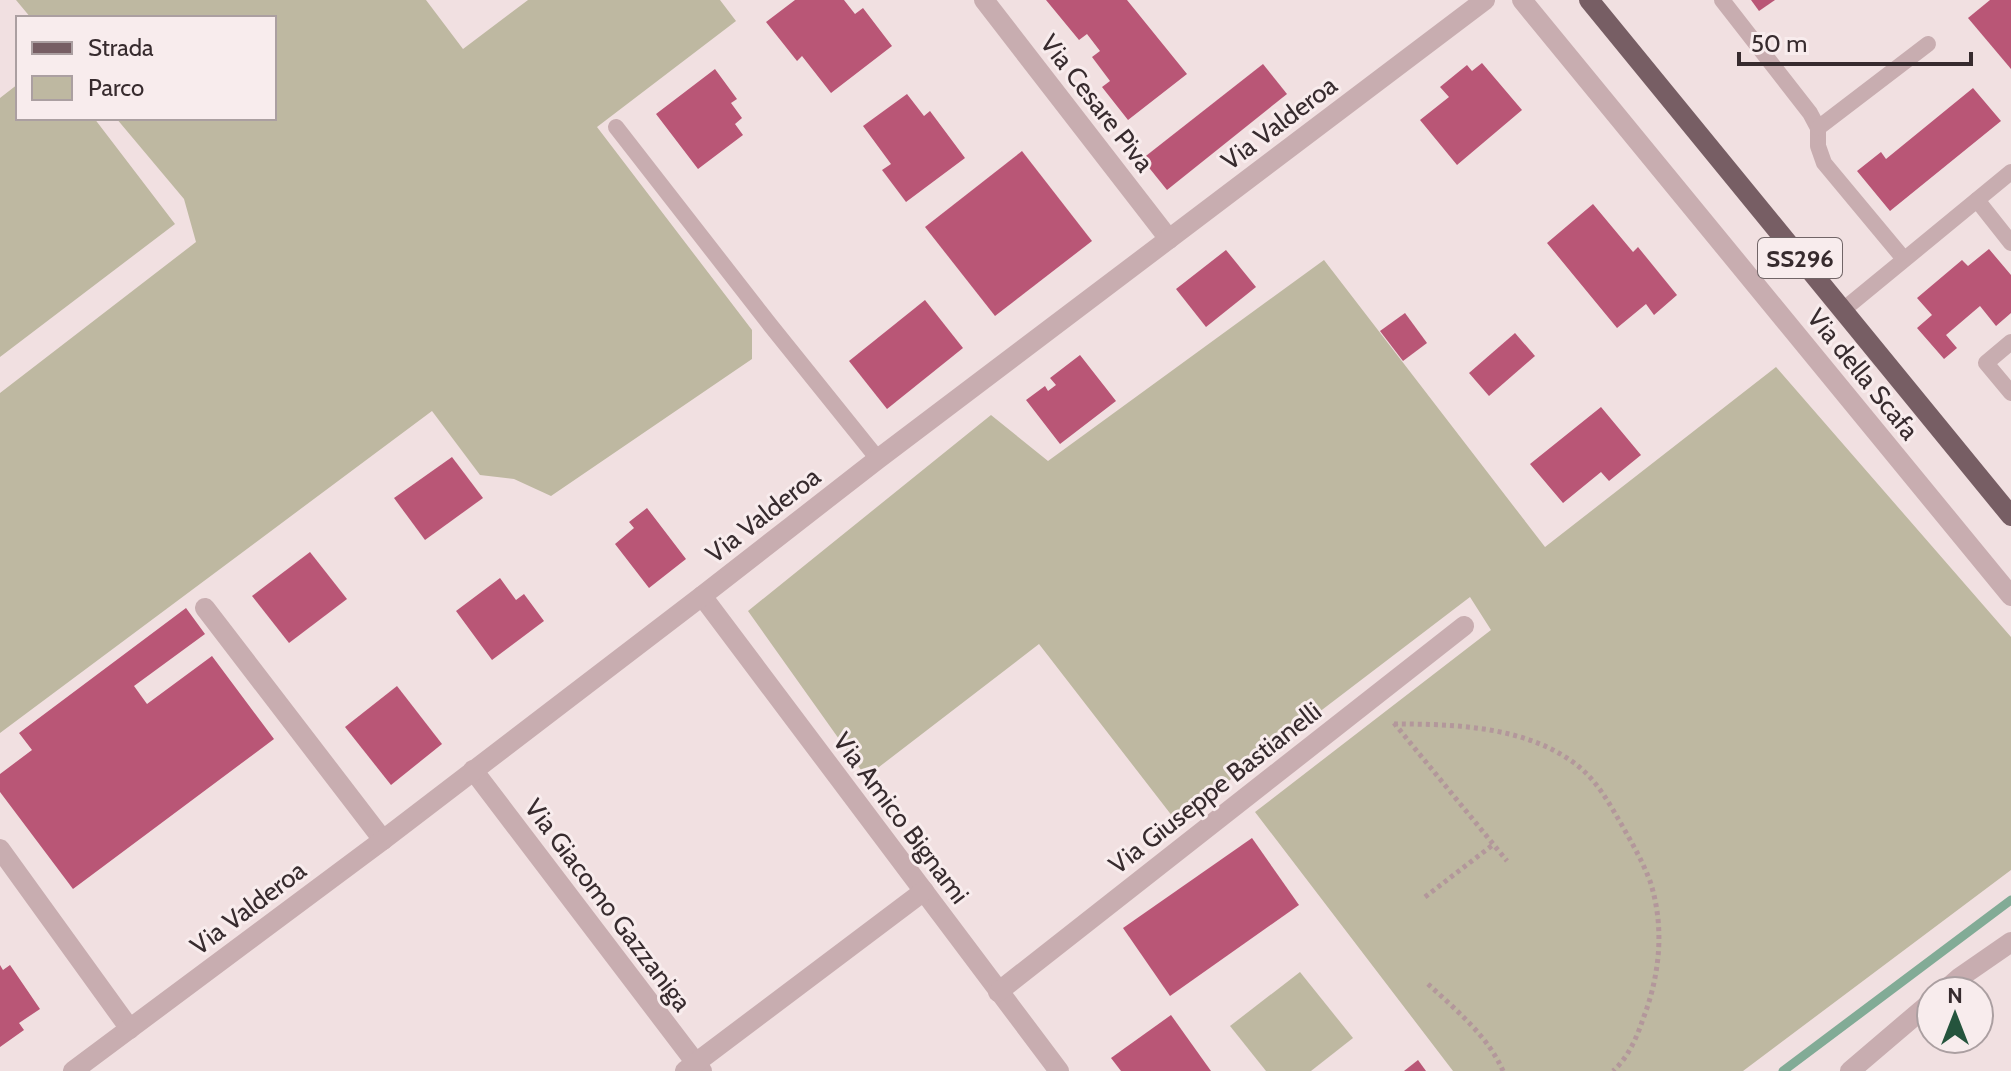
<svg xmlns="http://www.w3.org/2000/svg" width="2011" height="1071" viewBox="0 0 2011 1071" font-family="Cabin,sans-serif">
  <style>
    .green { fill: #beb8a1 }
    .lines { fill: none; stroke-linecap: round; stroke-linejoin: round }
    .stream { stroke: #82ab96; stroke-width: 9 }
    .building { fill: #b95676 }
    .path { stroke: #b3979b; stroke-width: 5; stroke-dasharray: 4 4; stroke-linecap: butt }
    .service { stroke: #c8adb0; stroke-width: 16 }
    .minor { stroke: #c8adb0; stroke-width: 20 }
    .tertiary { stroke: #c8adb0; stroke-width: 20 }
    .primary { stroke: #775e64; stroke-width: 20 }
    .labels { text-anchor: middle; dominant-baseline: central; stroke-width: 6; stroke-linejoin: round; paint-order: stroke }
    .shield { fill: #f8eced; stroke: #716567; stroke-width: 2 }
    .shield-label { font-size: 24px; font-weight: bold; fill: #372b2e }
    .street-label { font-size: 26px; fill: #372b2e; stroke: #f8eced }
  </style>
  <rect width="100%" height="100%" fill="#f1e0e1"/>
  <g class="green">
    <polygon points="16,0 426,0 463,49 528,0 720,0 736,21 597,127 752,330 752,359 551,496 514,479 480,475 432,411 0,733 0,393 196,242 184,199 116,118 274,118 274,18 31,18"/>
    <polygon points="18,84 18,118 94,118 175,224 0,357 0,98"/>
    <polygon points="1324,260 1545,547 1776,367 2011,637 2011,870 1743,1071 1453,1071 1255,812 1491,630 1470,597 1176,821 1039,644 866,777 748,611 991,415 1048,461"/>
    <polygon points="1300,972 1353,1038 1311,1071 1266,1071 1230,1026"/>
  </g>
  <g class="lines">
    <polyline class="stream" points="1783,1071 2011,900"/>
  </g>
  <g class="building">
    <polygon points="795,0 844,0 855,14 863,8 892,46 831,93 802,56 797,61 766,22"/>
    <polygon points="1046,0 1127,0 1187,74 1128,120 1102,87 1110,81 1092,57 1100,51 1087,34 1079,40"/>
    <polygon points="1751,0 1775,0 1759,11"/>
    <polygon points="1990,0 2011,0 2011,69 1968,18"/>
    <polygon points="1482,63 1522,110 1457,165 1420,120 1449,97 1440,87 1467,65 1472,71"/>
    <polygon points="1263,64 1287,94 1167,190 1142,159"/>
    <polygon points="715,69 737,99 731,103 742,118 735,124 743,135 698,169 656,114"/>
    <polygon points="1973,88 2001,121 1890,211 1857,171 1881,152 1886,159"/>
    <polygon points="907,94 924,116 930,111 965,158 906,202 882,170 891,164 863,126"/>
    <polygon points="1022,151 1092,241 995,316 925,227"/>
    <polygon points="1593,204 1633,252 1638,247 1677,295 1654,315 1646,304 1617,328 1547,243"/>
    <polygon points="1989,249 2011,275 2011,313 1996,326 1980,306 1946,335 1957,348 1944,359 1917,328 1932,315 1917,298 1962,260 1968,266"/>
    <polygon points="1226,250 1256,287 1206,327 1176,289"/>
    <polygon points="925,300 963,348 887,409 849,361"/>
    <polygon points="1405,313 1427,343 1403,361 1380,331"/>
    <polygon points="1515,333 1535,356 1489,396 1469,373"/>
    <polygon points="1080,355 1116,401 1060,444 1026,400 1045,386 1048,391 1056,385 1050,378"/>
    <polygon points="1601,407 1641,455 1609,481 1601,472 1563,503 1530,464"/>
    <polygon points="452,457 483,498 425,540 394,498"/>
    <polygon points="647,508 686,559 649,588 615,544 634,528 629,522"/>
    <polygon points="310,552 347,599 289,643 252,596"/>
    <polygon points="500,578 516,600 524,594 544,621 492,660 456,611"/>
    <polygon points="186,608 205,634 134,686 147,704 212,656 274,739 73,889 0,792 0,774 32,750 19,733"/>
    <polygon points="397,686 442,744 391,785 345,727"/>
    <polygon points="1252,838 1299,905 1170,996 1123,928"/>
    <polygon points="0,965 3,970 10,965 40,1009 19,1023 24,1030 0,1047"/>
    <polygon points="1171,1015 1211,1071 1121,1071 1111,1058"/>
    <polygon points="1418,1060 1426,1071 1404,1071"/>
  </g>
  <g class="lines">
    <g class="path">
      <polyline points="1394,723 1507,861"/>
      <path d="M 1394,724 C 1453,724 1520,726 1570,760 C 1593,775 1607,799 1620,822 C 1631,841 1642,860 1650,881 C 1665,927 1660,975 1643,1019 C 1637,1037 1628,1058 1613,1071"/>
      <polyline points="1425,897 1494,844"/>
      <path d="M 1428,984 C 1456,1010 1488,1036 1503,1071"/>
    </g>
    <g class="service">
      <polyline points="1722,0 1810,113 1818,128 1818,146 1824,163 1904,259"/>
      <polyline points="616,127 771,326 878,459"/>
      <polyline points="1818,128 1928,44"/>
      <polyline points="1977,200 2011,243"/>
      <polyline points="1843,310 2011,172"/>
      <polyline points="2011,342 1986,363 2011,393"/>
    </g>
    <g class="minor">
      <polyline points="984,0 1169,239"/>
      <polyline points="702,596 1059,1071"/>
      <polyline points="205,608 383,840"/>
      <polyline points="473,770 702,1071"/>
      <polyline points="0,849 130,1029"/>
      <polyline points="1944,991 1959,978 2011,942"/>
      <polyline points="998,992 1464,626"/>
      <polyline points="73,1071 383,840 702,596 878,459 1485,0"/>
      <polyline points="685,1071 924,891"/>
      <polyline points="1850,1071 1931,1002"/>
    </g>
    <polyline class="tertiary" points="1522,0 2011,596"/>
    <polyline class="primary" points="1589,0 2011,516"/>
  </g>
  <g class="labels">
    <rect class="shield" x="1758" y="238" width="84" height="40" rx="6"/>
    <g class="shield-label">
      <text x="1800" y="258">SS296</text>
    </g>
    <g class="street-label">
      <text transform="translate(1097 103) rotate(52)">Via Cesare Piva</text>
      <text transform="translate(1279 123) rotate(-37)">Via Valderoa</text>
      <text transform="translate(1863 374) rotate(51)">Via della Scafa</text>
      <text transform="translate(763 515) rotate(-38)">Via Valderoa</text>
      <text transform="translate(1215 788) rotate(-38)">Via Giuseppe Bastianelli</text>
      <text transform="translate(901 818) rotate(53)">Via Amico Bignami</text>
      <text transform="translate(608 905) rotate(53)">Via Giacomo Gazzaniga</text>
      <text transform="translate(248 908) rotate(-37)">Via Valderoa</text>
    </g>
  </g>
  <rect x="16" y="16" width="260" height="104" fill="#f8eced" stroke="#ab9fa1" stroke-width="2"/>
  <rect x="32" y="42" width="40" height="12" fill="#775e64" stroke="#ab9fa1" stroke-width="2"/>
  <text x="88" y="56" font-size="24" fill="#372b2e">Strada</text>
  <rect x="32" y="76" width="40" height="24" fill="#beb8a1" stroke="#ab9fa1" stroke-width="2"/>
  <text x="88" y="96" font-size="24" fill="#372b2e">Parco</text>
  <g transform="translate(1955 1015)"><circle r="38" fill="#f8eced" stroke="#ab9fa1" stroke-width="2"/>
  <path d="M0-6L14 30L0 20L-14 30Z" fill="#25543d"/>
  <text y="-12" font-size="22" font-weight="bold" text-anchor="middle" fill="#372b2e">N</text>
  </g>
  <path d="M1739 52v12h232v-12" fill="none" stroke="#372b2e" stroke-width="4"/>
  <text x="1751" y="52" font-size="24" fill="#372b2e" stroke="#f8eced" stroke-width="6" paint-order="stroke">50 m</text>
</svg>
